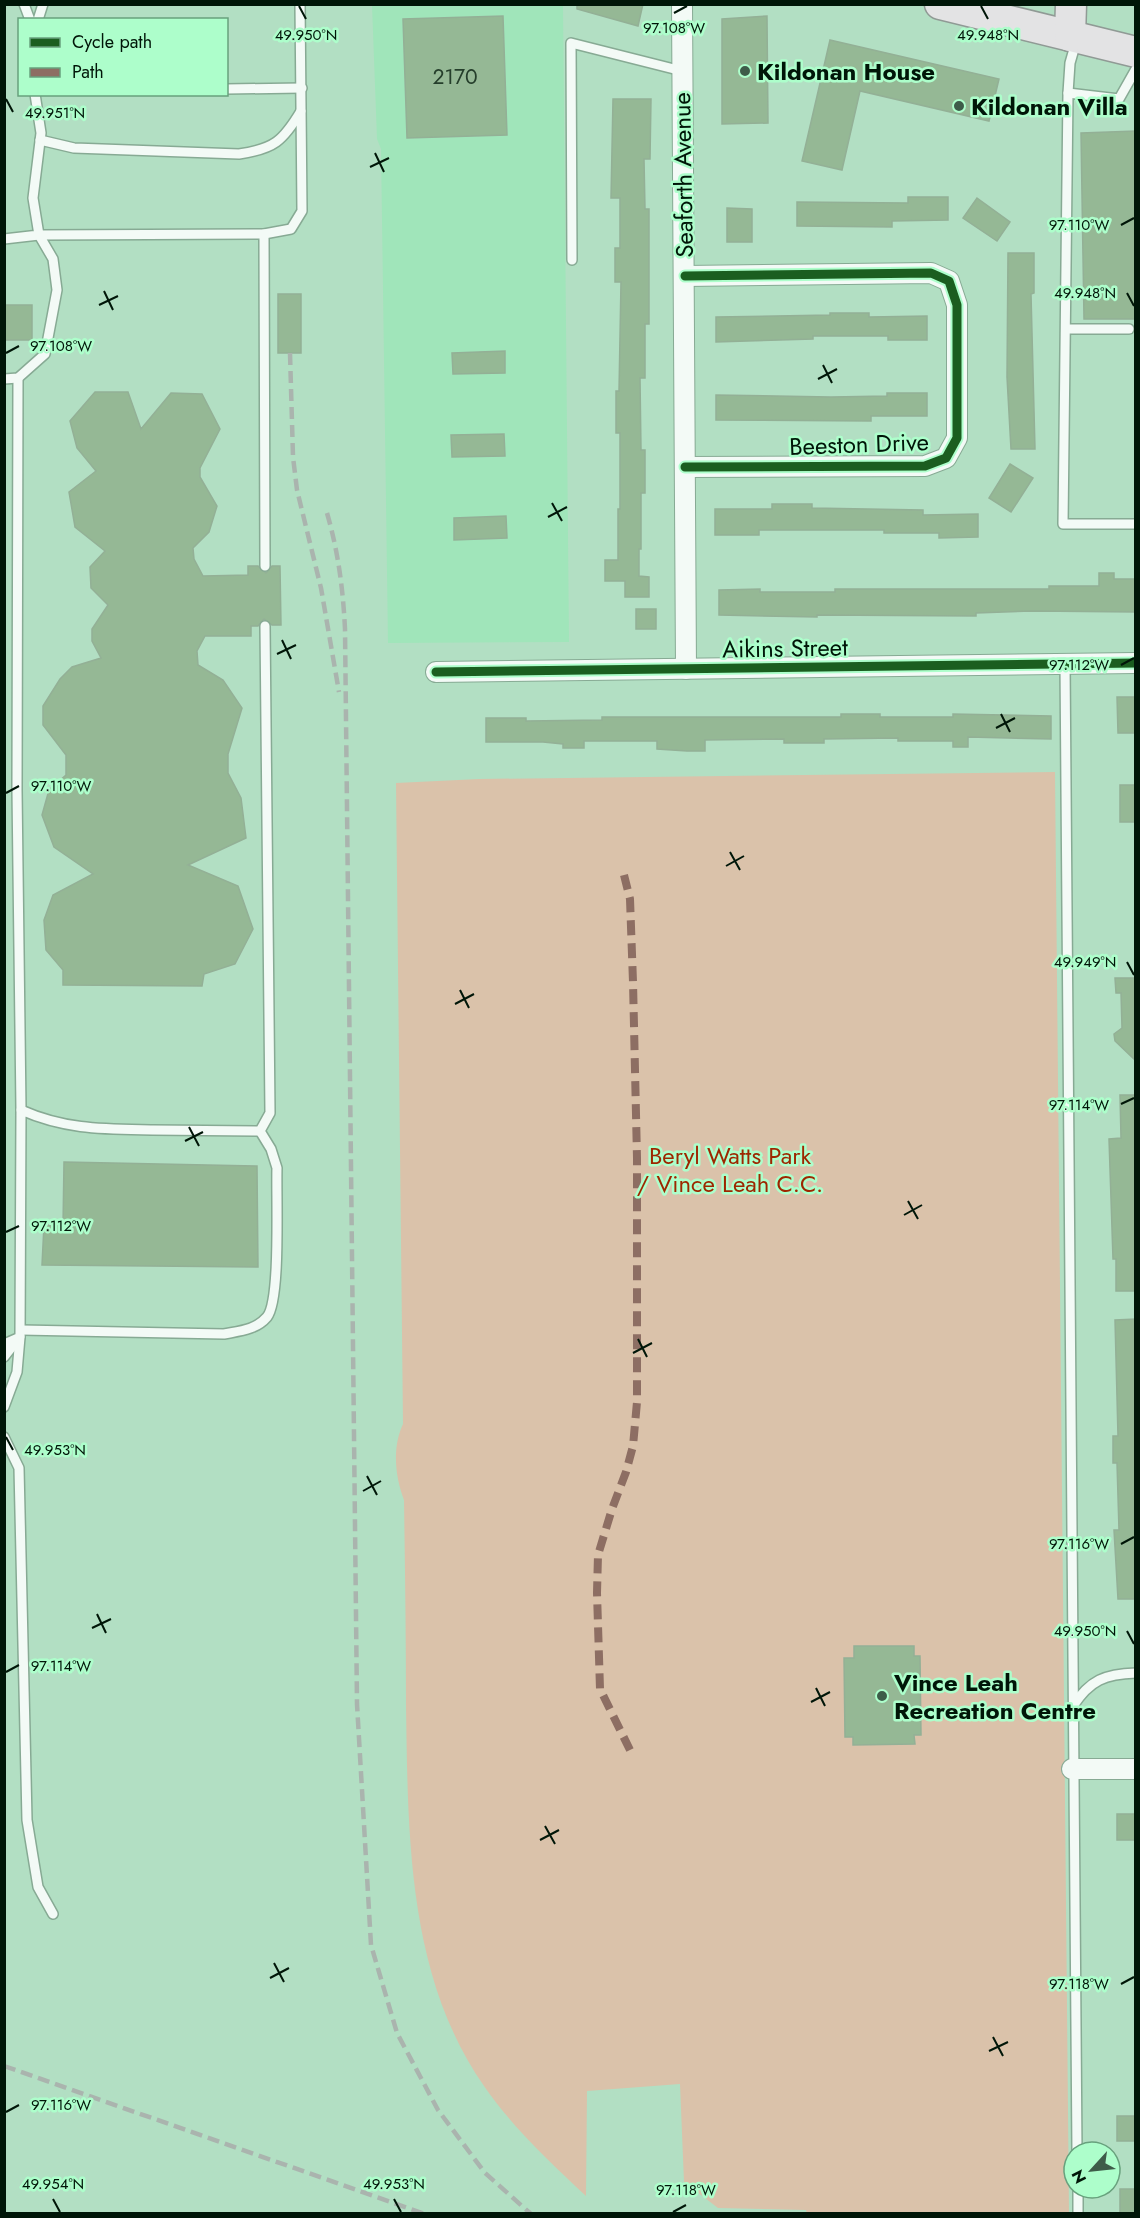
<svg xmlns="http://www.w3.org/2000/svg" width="1140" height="2218" viewBox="0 0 1140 2218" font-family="Jost,sans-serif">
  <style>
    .built { fill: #a0e5ba }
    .green { fill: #dac2aa }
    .building { fill: #95b895; stroke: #93b096; stroke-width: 1.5 }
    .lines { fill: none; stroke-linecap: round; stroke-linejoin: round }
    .service-casing { stroke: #87aa94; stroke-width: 12 }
    .minor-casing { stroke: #87aa94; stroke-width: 22 }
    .primary-casing { stroke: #909a95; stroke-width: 33 }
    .service { stroke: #f3faf6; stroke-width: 9 }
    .minor { stroke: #f3faf6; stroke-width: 20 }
    .primary { stroke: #e3e3e4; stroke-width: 30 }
    .rail { stroke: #aab4ae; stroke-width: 4.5; stroke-dasharray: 12 6; stroke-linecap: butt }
    .quiet { stroke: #8d6e63; stroke-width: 8; stroke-dasharray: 15 8; stroke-linecap: butt }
    .cycleway-casing { stroke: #adfecb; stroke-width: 13 }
    .cycleway { stroke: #1b5e20; stroke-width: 9 }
    .ticks { fill: none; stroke: #001608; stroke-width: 2 }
    .poi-dot { fill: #3e5c49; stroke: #adfecb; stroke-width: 2 }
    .labels { text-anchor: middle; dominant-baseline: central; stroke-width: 5; stroke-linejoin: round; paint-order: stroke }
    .number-label { font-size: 21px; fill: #253e2b }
    .poi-label { font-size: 24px; font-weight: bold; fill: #001608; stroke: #adfecb; text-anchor: start }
    .street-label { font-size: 24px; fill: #001608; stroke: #adfecb }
    .park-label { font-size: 24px; fill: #9d2700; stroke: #adfecb }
    .ticks-label { font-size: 15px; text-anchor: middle; fill: #001608; stroke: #adfecb; stroke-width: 5; stroke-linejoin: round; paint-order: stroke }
  </style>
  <rect width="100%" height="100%" fill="#b2dfc3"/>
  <polygon class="built" points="372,5 563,5 569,642 388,643 381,149 377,139"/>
  <path class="green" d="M 1055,772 L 1069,2213 L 807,2214 L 806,2210 L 718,2208 L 684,2182 L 680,2084 L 587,2091 L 586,2196 C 549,2161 513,2128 484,2086 C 407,1976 408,1833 406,1705 C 406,1637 405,1568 404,1500 C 395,1476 392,1448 403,1424 L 396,783 L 479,779 Z"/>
  <g class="building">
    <polygon points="577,4 643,4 638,26 577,9"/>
    <polygon points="503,16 507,135 407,138 403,19"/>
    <polygon points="767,16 768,123 722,124 722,19"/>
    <polygon points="830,40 999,79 989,121 860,91 842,170 802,161"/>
    <polygon points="613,99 651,99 650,159 644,159 645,209 649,209 649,324 645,324 645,378 640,378 641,450 645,450 645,493 641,493 641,549 639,549 639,576 649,577 649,597 625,597 625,581 605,581 605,560 618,560 618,509 620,509 620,433 616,433 616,391 619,391 621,282 615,282 615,248 620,248 620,198 611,198"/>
    <polygon points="1136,131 1136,319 1084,319 1081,133"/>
    <polygon points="908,197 948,197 948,220 892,221 892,227 797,226 797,202 908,203"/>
    <polygon points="977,198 1010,222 997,241 963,218"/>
    <polygon points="727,208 752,209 752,242 727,242"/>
    <polygon points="1008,253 1034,253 1034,293 1031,294 1035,449 1011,449 1007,377"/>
    <rect x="278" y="294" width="23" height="59"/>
    <rect x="4" y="305" width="28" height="35"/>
    <polygon points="830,313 869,313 869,317 927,316 927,340 888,340 888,336 813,336 813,339 716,342 716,317 830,315"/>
    <polygon points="505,351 505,373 453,374 452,353"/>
    <polygon points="95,392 128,392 141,429 171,393 202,394 220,429 200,468 200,477 217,506 209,532 193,548 194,559 203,576 248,575 248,566 258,566 266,573 272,566 280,566 281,625 272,625 264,619 258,626 251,626 251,636 205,636 197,651 198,665 223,680 242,708 228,754 228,773 241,798 246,838 188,865 238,886 253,929 235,964 204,974 202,986 63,985 63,970 46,950 44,920 53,895 93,874 54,847 42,815 49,790 66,775 66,755 43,725 43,706 60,679 72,667 101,658 92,641 92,629 108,605 91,588 90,567 105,551 75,527 69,492 96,471 77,448 70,421"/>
    <polygon points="887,393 927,393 927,416 871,416 871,421 716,420 716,395 831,397 887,396"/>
    <polygon points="504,434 505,456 452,457 451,435"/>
    <polygon points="1010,464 1033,478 1011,512 989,498"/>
    <polygon points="772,504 812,504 812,508 923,510 923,515 978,514 978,537 939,538 939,533 884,533 884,530 759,530 759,535 715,535 715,509 772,509"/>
    <polygon points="506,516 507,538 454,540 454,518"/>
    <polygon points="1099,573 1114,573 1114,579 1136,579 1136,612 1032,611 976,613 976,616 817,615 817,617 719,615 719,590 760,589 760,592 835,592 835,589 1049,589 1049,586 1099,586"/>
    <rect x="636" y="609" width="20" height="20"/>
    <polygon points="1117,697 1136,697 1136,733 1118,733"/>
    <polygon points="841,714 880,714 880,717 953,717 953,714 1051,716 1051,739 968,737 968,747 953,747 953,741 898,741 898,738 824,739 824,743 784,743 784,739 705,740 705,751 687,751 657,749 657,741 584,741 584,748 563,748 563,744 543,742 486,742 486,718 526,718 526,721 602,720 602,717 841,717"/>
    <rect x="1120" y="785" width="16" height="37"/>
    <polygon points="1115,978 1136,978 1136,1061 1115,1041 1114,1034 1122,1028 1121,993 1116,993"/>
    <polygon points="1120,1095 1136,1095 1136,1291 1116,1291 1116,1259 1113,1259 1109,1139 1121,1138"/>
    <polygon points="64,1162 257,1166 258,1267 42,1265 44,1225 63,1226"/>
    <polygon points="1136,1319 1136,1599 1118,1599 1114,1530 1119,1530 1117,1463 1113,1463 1113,1436 1118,1436 1115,1320"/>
    <polygon points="854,1646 914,1646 914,1656 920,1656 921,1735 914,1735 915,1744 853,1745 853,1737 845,1737 844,1658 854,1658"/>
    <rect x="1117" y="1814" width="19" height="26"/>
    <rect x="1117" y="2116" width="19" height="25"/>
    <rect x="1120" y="2189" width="16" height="25"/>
  </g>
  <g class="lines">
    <g class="service-casing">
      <g id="service">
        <polyline points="24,4 30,20"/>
        <polyline points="38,20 43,4"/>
        <polyline points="1076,42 1070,63 1068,93 1063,524 1136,524"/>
        <polyline points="226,89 302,88"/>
        <polyline points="1068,93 1119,99 1136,69"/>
        <path d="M 40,140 L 74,148 L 239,154 C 274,149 283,141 301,111"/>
        <polyline points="264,234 265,566"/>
        <polyline points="4,239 39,235 33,198 41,133 35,94"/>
        <polyline points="572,260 571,43 682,71"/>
        <polyline points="1066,329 1129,329"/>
        <polyline points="18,378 17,790 21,1110"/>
        <polyline points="4,379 18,378 45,354 57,290 53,259 39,235 264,234 291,229 302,211 300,4"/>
        <polyline points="1065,663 1077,2152"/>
        <path d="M 21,1330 L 224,1334 C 239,1331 256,1330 267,1317 C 281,1300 276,1195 277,1168 L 271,1149 L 260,1131"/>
        <path d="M 4,1344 L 20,1337 L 21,1110 C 66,1130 105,1129 153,1130 C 189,1130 225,1131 260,1131 L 270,1113 L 265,626"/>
        <polyline points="4,1357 19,1338"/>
        <polyline points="4,1407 17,1372 20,1337"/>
        <polyline points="4,1437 19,1468 27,1820 38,1887 53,1914"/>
        <path d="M 1073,1706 C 1090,1680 1105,1674 1136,1673"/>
        <polyline points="1078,2188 1078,2214"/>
      </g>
    </g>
    <g class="minor-casing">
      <g id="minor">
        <polyline points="682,4 686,669"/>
        <polyline points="685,276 931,273 949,281 957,305 957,438 946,458 925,466 685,467"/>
        <polyline points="436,672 1136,663"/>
        <polyline points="1072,1769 1136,1769"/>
      </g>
    </g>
    <g class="primary-casing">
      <g id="primary">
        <polyline points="940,4 1136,52"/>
        <polyline points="1070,36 1071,4"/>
      </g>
    </g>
    <use href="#service" class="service"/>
    <use href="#minor" class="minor"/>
    <use href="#primary" class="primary"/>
    <g class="rail">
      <polyline points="290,353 293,457 297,490 321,588 339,692"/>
      <path d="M 327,513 C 338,551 343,588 345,629 L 357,1704 L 371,1945 L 397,2033 L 438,2110 L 485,2173 L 531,2214"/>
      <polyline points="4,2066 425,2214"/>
    </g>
    <polyline class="quiet" points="624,875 630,899 633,982 637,1158 637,1402 633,1446 626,1472 612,1509 598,1555 597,1593 600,1689 630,1750"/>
    <g class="cycleway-casing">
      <g id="cycleway">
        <polyline points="685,276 931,273 949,281 957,305 957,438 946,458 925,466 685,467"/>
        <polyline points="436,672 1136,663"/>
      </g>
    </g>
    <use href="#cycleway" class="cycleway"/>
  </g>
  <path class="ticks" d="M 299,6 L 306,19M 981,6 L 988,19M 674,13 L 687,6M 6,99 L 13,112M 375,153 L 384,172M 370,167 L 389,158M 1121,225 L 1134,218M 104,291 L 113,310M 1127,293 L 1134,306M 99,305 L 118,296M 6,353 L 19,346M 823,365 L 832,383M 818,379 L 837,369M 552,503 L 562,521M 548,517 L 567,507M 282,640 L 291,659M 277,654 L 296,645M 1121,665 L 1134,658M 1001,714 L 1010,732M 996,728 L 1015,718M 6,793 L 19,786M 730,852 L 740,870M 726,866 L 744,856M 1127,962 L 1134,975M 460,990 L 469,1008M 455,1004 L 474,994M 1121,1104 L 1134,1098M 189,1127 L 199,1146M 185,1141 L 203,1132M 908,1201 L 918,1219M 904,1215 L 922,1205M 6,1232 L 19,1226M 638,1339 L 647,1357M 633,1353 L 652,1343M 6,1437 L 13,1450M 367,1476 L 377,1495M 363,1491 L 381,1481M 1121,1544 L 1134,1537M 97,1614 L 106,1633M 92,1628 L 111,1619M 1127,1631 L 1134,1644M 6,1672 L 19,1665M 816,1688 L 825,1706M 811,1702 L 830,1692M 545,1826 L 555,1844M 540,1840 L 559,1830M 274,1963 L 284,1982M 270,1978 L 289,1968M 1121,1984 L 1134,1977M 993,2037 L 1003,2056M 989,2051 L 1008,2042M 6,2112 L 19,2105M 53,2199 L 60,2212M 394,2199 L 401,2212M 673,2212 L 686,2205"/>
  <g class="poi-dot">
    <circle cx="745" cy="71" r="6"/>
    <circle cx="959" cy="106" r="6"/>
    <circle cx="882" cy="1696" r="6"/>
  </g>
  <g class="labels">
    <g class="number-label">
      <text x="455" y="77">2170</text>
    </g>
    <g class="poi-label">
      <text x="757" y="71">Kildonan House</text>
      <text x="971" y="106">Kildonan Villa</text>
      <text x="894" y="1682">Vince Leah<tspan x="894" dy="28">Recreation Centre</tspan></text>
    </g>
    <g class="street-label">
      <text transform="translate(683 175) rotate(-91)">Seaforth Avenue</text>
      <text transform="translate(859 444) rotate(-2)">Beeston Drive</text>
      <text transform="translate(785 648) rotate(-1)">Aikins Street</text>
    </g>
    <g class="park-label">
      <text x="730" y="1155">Beryl Watts Park<tspan x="730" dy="28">/ Vince Leah C.C.</tspan></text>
    </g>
  </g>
  <g class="ticks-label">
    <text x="674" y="33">97.108°W</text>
    <text x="306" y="40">49.950°N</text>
    <text x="988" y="40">49.948°N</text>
    <text x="55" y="118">49.951°N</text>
    <text x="1079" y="230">97.110°W</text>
    <text x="1085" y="298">49.948°N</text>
    <text x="61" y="351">97.108°W</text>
    <text x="1079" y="670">97.112°W</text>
    <text x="61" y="791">97.110°W</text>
    <text x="1085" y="967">49.949°N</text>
    <text x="1079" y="1110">97.114°W</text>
    <text x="61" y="1231">97.112°W</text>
    <text x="55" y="1455">49.953°N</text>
    <text x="1079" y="1549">97.116°W</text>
    <text x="1085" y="1636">49.950°N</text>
    <text x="61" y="1671">97.114°W</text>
    <text x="1079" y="1989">97.118°W</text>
    <text x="61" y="2110">97.116°W</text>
    <text x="53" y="2189">49.954°N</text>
    <text x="394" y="2189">49.953°N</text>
    <text x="686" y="2195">97.118°W</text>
  </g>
  <rect width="1140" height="2218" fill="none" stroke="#001608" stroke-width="12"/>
  <rect x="18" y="18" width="210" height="78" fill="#adfecb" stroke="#68a17d" stroke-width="1.5"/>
  <rect x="30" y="38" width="30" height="9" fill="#1b5e20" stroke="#68a17d" stroke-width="1.5"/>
  <text x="72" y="48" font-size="18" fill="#001608">Cycle path</text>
  <rect x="30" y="68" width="30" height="9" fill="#8d6e63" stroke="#68a17d" stroke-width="1.5"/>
  <text x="72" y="78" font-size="18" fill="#001608">Path</text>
  <g transform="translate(1092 2170) rotate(243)"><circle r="28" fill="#adfecb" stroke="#68a17d" stroke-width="1.5"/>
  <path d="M0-4.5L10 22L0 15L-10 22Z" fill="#3e5c49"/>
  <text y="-9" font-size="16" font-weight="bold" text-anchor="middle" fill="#001608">N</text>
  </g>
</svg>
